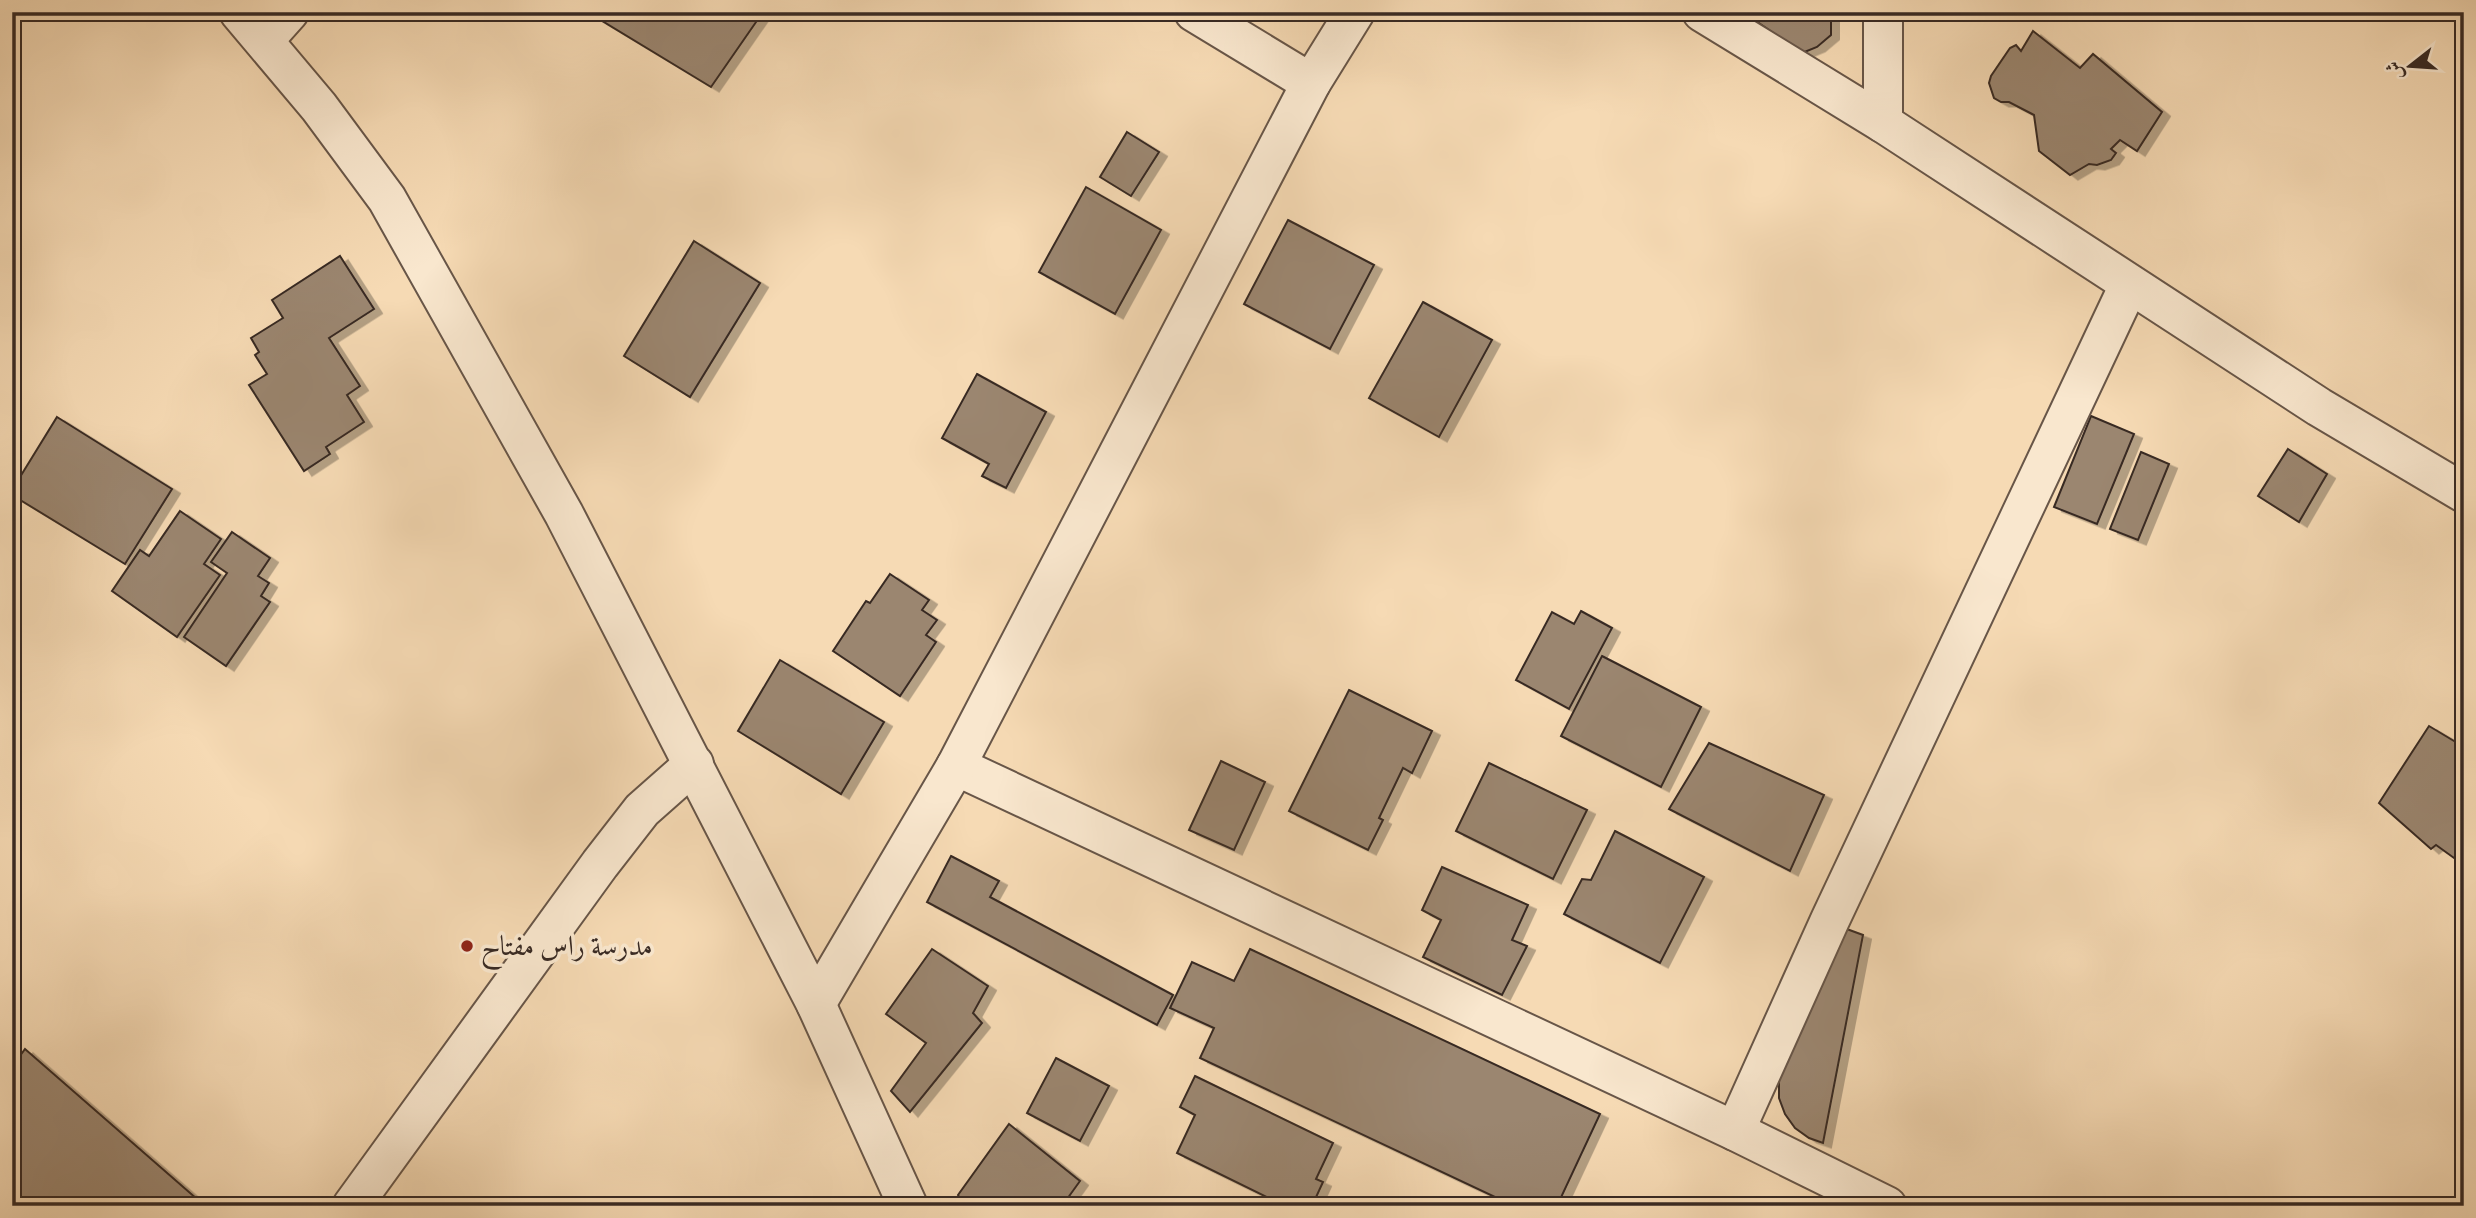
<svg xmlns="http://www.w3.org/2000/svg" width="2476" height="1218" viewBox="0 0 2476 1218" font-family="'Libre Bodoni',Amiri,serif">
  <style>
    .building { fill: #9b866f; stroke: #382a24; stroke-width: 2; filter: url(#shadow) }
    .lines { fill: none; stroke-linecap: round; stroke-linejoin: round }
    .minor-casing { stroke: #685648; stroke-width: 42 }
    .minor { stroke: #f9e7ce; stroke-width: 38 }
    .poi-dot { fill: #8f2418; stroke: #f9e7ce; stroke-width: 2.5 }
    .labels { text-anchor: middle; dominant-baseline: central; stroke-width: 7; stroke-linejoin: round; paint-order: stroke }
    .poi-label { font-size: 28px; fill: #382a24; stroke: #f9e7ce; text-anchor: start }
  </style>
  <defs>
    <filter id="shadow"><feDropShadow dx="8" dy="4.5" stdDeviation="0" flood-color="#0004"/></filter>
  </defs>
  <rect width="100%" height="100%" fill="#f6dab4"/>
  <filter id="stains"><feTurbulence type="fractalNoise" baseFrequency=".00286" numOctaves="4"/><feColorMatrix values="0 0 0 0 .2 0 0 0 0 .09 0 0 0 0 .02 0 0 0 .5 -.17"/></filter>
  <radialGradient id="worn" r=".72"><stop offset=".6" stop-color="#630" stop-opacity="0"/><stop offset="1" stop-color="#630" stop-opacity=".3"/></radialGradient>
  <g class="building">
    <polygon points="602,12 763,12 711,87 599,19"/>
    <polygon points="1743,12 1831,12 1831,35 1817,47 1802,53"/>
    <polygon points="2033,31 2080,68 2093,54 2162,112 2137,151 2120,140 2111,149 2116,153 2111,160 2097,165 2089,164 2070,175 2039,151 2034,115 2009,102 2001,102 1994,98 1989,83 1991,76 2010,48 2016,45 2021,51"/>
    <polygon points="1127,132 1159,152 1131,196 1100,177"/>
    <polygon points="1086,187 1161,230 1115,314 1039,272"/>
    <polygon points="1288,220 1374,265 1330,349 1244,304"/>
    <polygon points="694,241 760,283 690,397 624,356"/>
    <polygon points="340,256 374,309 329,338 360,386 347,395 364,422 326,447 330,454 304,471 249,385 267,374 255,355 259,352 251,338 283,318 272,300"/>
    <polygon points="1423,302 1492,340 1439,437 1369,398"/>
    <polygon points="977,374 1046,412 1006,488 982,476 989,464 942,438"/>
    <polygon points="2091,416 2134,434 2097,524 2054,507"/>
    <polygon points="57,417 172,489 125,564 12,495 12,490"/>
    <polygon points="2288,449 2327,474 2299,522 2258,496"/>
    <polygon points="2141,452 2169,464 2138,540 2110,529"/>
    <polygon points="180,511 221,539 204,564 220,575 177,637 112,591 140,550 149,556"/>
    <polygon points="232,532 270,558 258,576 269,583 261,596 270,602 226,666 184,637 227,573 211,562"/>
    <polygon points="890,574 929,600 922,610 937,620 926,635 936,642 900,696 833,651 866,601 870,603"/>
    <polygon points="1581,611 1612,628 1569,709 1516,680 1552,612 1574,624"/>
    <polygon points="1602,656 1701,707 1661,787 1561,736"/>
    <polygon points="780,660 884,722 841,794 738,731"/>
    <polygon points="1349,690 1432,731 1412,773 1403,768 1379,818 1383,820 1368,850 1289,811"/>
    <polygon points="2429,726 2464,747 2464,846 2454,858 2436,845 2431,849 2379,803"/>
    <polygon points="1709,743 1824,795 1790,871 1669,809"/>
    <polygon points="1221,761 1265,782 1234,850 1189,830"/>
    <polygon points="1489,763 1587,810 1553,879 1456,831"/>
    <polygon points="1615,831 1704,877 1660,963 1564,914 1582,879 1591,880"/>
    <polygon points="951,856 999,881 990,897 1173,995 1157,1025 927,902"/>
    <polygon points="1442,867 1528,905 1512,940 1527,946 1502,995 1423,957 1441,920 1422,910"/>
    <polygon points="1844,928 1863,935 1823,1143 1809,1138 1795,1128 1785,1114 1779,1098 1779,1080 1784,1064"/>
    <polygon points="932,949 988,986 973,1013 982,1023 910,1112 891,1091 926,1043 886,1014"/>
    <polygon points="1250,949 1600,1114 1557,1206 1514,1206 1200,1058 1214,1028 1170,1008 1192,962 1234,981"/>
    <polygon points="25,1049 205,1206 12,1206 12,1067"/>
    <polygon points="1056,1058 1109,1086 1080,1141 1027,1113"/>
    <polygon points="1195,1076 1333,1143 1316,1179 1323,1182 1312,1206 1285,1206 1177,1153 1195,1115 1180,1107"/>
    <polygon points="1009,1124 1080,1181 1062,1206 965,1206 958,1195"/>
  </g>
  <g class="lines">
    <g class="minor-casing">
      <g id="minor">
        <polyline points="239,12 319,107 387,199 564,514 816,1004 908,1206"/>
        <polyline points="1194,12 1311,83"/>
        <polyline points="1702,12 1883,123"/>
        <polyline points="1883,12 1883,123 2319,407 2464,493"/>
        <polyline points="264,40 289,12"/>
        <polyline points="956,766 1735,1131 1887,1206"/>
        <polyline points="816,1004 956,766 1311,83 1355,12"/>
        <polyline points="1735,1131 1830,920 2129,285"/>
        <polyline points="352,1206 600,864 642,810 694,764"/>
      </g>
    </g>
    <use href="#minor" class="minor"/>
  </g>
  <circle class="poi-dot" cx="467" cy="946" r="7"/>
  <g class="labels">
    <g class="poi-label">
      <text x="481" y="946">مدرسة راس مفتاح</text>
    </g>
  </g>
  <rect width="2476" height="1218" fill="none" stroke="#f6dab4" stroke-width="42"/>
  <rect x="14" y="14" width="2448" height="1190" fill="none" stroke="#382a24" stroke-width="3.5"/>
  <rect x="21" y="21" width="2434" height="1176" fill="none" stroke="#382a24" stroke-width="2"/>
  <g transform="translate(2410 66) rotate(253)" stroke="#f9e7ce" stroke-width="5" paint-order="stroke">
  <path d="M0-5L12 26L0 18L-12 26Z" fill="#382a24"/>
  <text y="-10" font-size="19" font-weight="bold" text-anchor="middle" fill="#382a24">ش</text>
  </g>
  <rect width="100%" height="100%" filter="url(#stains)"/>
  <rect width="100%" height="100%" fill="url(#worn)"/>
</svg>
